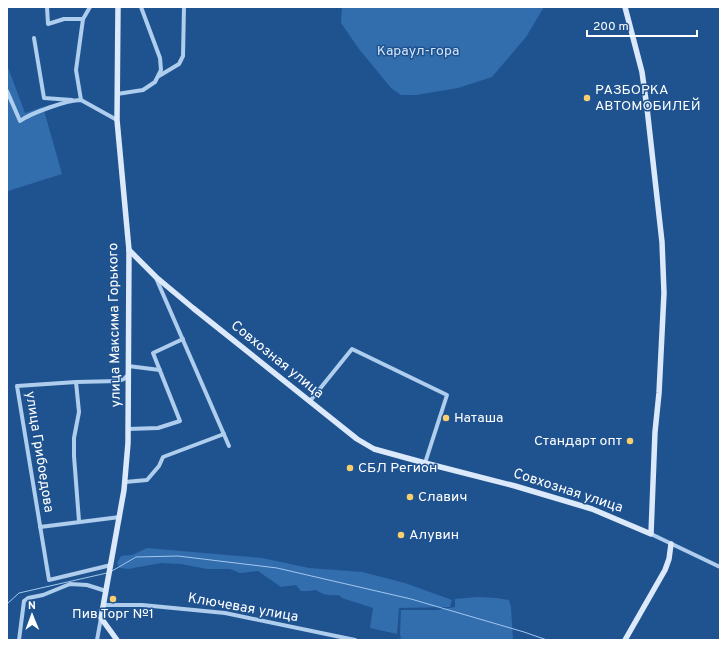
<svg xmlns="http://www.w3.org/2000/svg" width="727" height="647" viewBox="0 0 727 647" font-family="Overpass,sans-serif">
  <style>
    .green { fill: #326dae }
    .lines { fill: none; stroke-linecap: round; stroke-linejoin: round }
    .stream { stroke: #a2c8ef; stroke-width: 1 }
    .street { stroke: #afcded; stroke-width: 4 }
    .secondary { stroke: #dbe9fa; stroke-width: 5.5 }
    .poi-dot { fill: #fbcf6e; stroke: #1f5390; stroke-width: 1.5 }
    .labels { text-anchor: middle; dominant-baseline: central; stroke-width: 3; stroke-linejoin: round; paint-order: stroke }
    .park-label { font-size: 14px; fill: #d4e6fa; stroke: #1f5390 }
    .poi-label { font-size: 14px; fill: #fff; stroke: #1f5390; text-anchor: start }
    .street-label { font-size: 14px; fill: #fff; stroke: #1f5390 }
  </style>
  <rect width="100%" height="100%" fill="#1f5390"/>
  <g class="green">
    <polygon points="342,7 544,7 526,37 492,77 458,88 416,95 401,95 391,88 359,49 341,23"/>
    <polygon points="7,65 25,113 43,107 62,174 8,191"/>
    <path d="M 147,548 L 262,558 L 309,568 L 362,572 L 405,583 L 452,600 L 450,607 L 399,608 L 397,634 L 370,628 L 373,608 L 342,598 L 339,595 C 330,596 323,595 316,590 L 309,591 L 301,591 L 296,585 L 281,587 L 258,571 L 240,573 L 230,569 L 207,569 L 181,564 L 161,563 L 128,569 L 120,568 L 117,563 L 121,556 L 132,555 Z"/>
    <polygon points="477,597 496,598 509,600 511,607 513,640 401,640 400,633 401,610 436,610 455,607 455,599"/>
  </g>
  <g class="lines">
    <g class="stream">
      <polyline points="112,571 136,557 178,556 277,568 411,599 524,632 547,640"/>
      <polyline points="7,604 19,593 107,573"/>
    </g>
    <g class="street">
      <polyline points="47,7 48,24 64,19 83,19"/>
      <polyline points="34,38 44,98 72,100"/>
      <polyline points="159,76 179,64 183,56 184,7"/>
      <path d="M 7,91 L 20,121 C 31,113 67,100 81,100 L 117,120"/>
      <polyline points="117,94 143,90 155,82 161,70 160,58 141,7"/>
      <polyline points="81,100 76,70 83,19 90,7"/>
      <polyline points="156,278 229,446"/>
      <polyline points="128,366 160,370"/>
      <polyline points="76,382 79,412 74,438 74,456 79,521"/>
      <polyline points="310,401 352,349 447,395 425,463"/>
      <polyline points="128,429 158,428 180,421 153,353 183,339"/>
      <polyline points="125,482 147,480 159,466 163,457 224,434"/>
      <polyline points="40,527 120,517"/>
      <polyline points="651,534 720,567"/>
      <polyline points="111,565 49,580 17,386 76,382 119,381 124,379 128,375"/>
      <polyline points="104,605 142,605 225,613 355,640"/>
      <polyline points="19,640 24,601 28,598 43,595 70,584 87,585 106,591"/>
      <polyline points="97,640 101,618"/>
    </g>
    <g class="secondary">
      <polyline points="129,250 156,277 193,308 357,439 374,449 425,463 515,486 592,509 651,534 655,432 659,393 664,293 662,242 647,108 642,72 625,7"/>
      <polyline points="117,640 101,618 124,490 128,443 129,250 117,120 118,7"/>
      <polyline points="625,640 665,570 669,559 671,544"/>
    </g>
  </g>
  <g class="poi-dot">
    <circle cx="587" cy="98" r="4"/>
    <circle cx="446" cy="418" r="4"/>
    <circle cx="630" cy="441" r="4"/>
    <circle cx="350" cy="468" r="4"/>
    <circle cx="410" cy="497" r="4"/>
    <circle cx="401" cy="535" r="4"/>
    <circle cx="113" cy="599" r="4"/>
  </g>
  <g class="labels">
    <g class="park-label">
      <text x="418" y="51">Караул-гора</text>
    </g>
    <g class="poi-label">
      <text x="595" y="90">РАЗБОРКА<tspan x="595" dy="16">АВТОМОБИЛЕЙ</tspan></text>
      <text x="454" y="418">Наташа</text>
      <text x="622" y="441" text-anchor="end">Стандарт опт</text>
      <text x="358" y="468">СБЛ Регион</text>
      <text x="418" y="497">Славич</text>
      <text x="409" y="535">Алувин</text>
      <text x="113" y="614" text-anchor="middle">Пив Торг №1</text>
    </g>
    <g class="street-label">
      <text transform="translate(115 325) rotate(-91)">улица Максима Горького</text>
      <text transform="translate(277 360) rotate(39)">Совхозная улица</text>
      <text transform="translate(39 452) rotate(81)">улица Грибоедова</text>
      <text transform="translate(568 491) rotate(18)">Совхозная улица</text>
      <text transform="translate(243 608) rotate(10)">Ключевая улица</text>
    </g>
  </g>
  <rect width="727" height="647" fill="none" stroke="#ffffff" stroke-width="16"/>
  <g transform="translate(32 615) rotate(359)" stroke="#1f5390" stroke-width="3" paint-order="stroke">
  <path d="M0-3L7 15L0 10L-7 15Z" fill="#ffffff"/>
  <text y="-6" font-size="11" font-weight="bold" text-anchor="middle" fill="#ffffff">N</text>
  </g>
  <path d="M587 30v6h110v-6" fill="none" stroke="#ffffff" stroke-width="2"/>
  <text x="593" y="30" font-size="12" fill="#ffffff" stroke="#1f5390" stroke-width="3" paint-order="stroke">200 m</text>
</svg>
